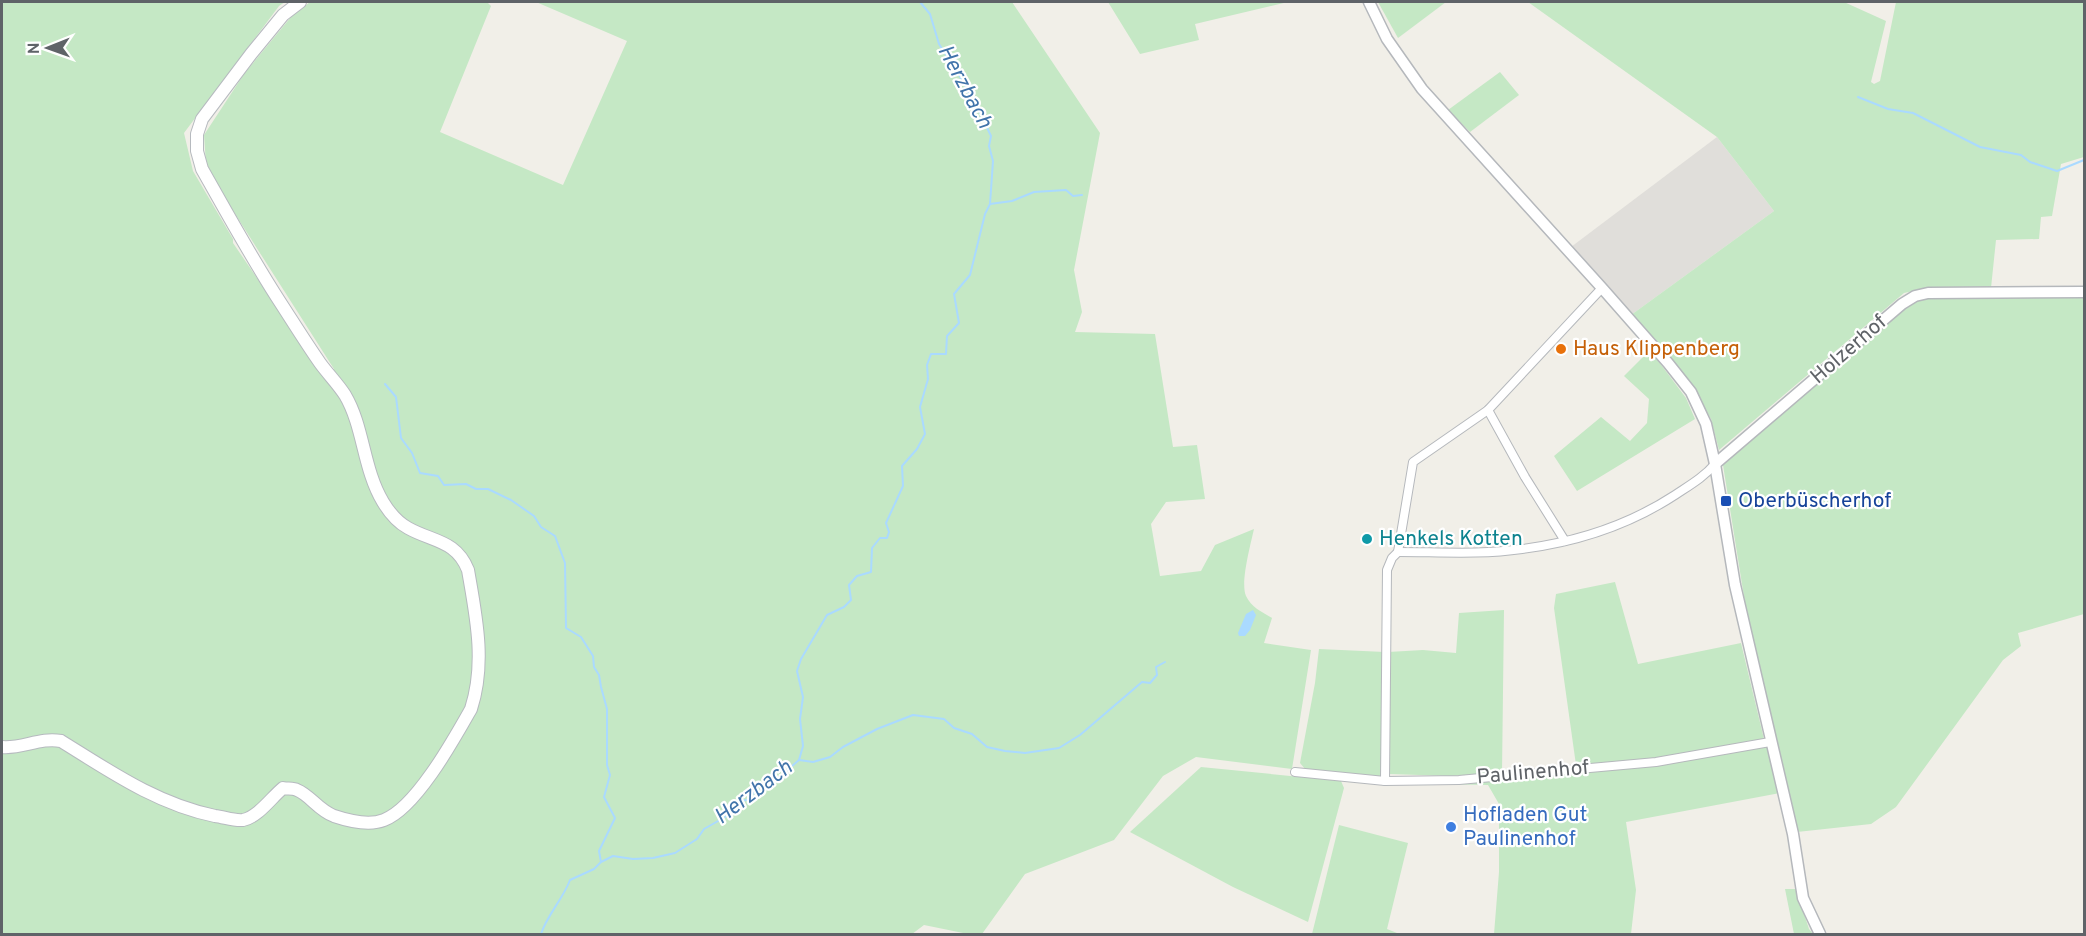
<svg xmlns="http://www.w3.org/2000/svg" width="2086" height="936" viewBox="0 0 2086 936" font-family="Overpass,sans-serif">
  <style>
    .industrial { fill: #e0deda }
    .green { fill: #c5e8c5 }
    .water { fill: #aadaff }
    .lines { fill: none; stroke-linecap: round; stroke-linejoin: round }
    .stream { stroke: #aadaff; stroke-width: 2 }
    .minor-casing { stroke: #b5b8bc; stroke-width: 10 }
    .tertiary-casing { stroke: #b5b8bc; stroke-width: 13 }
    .secondary-casing { stroke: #b6babf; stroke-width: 14 }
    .minor { stroke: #fff; stroke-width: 8 }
    .tertiary { stroke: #fff; stroke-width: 10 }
    .secondary { stroke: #fff; stroke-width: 12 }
    .food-dot { fill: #e8710a; stroke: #fff; stroke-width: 2 }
    .transit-dot { fill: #1a4fb4; stroke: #fff; stroke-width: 2 }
    .culture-dot { fill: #0f9aa8; stroke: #fff; stroke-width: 2 }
    .shop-dot { fill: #3f7fe0; stroke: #fff; stroke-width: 2 }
    .labels { text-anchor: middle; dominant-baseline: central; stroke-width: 4.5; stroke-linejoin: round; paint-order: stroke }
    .food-label { font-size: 21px; fill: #c56008; stroke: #fff; text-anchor: start }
    .street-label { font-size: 21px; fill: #5f6368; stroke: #fff }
    .transit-label { font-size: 21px; fill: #164399; stroke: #fff; text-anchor: start }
    .culture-label { font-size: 21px; fill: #0d838f; stroke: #fff; text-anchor: start }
    .shop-label { font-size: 21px; fill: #366cbe; stroke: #fff; text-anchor: start }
    .water-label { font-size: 22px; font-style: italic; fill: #4174aa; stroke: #fff }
  </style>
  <rect width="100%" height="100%" fill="#f1efe8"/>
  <polygon class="industrial" points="1717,137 1774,211 1631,315 1571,247"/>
  <g class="green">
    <path d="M 2,2 L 285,2 L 279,6 L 184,133 L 193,171 L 233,239 L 233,243 L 320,370 L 334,369 L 221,192 L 206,164 L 204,135 L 244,74 L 291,17 L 310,2 L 487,2 L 491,6 L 440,132 L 563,185 L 627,41 L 536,2 L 1012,2 L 1100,133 L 1074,270 L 1082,312 L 1075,332 L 1155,334 L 1173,447 L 1197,445 L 1205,499 L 1166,502 L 1151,524 L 1160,576 L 1201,571 L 1215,545 L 1254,529 C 1251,543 1240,583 1246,596 C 1251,607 1262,612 1272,618 L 1264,643 L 1311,650 L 1292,769 L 1196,757 L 1163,776 L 1114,840 L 1025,874 L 982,934 L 968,934 L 924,925 L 912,934 L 2,934 Z"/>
    <polygon points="1108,2 1288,2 1195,24 1199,40 1140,54"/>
    <polygon points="1378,2 1446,2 1398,38"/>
    <polygon points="1528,2 1844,2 1886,21 1871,82 1874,84 1880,81 1896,2 2084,2 2084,157 2061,164 2052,216 2041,217 2039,239 1996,240 1991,288 1922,289 1904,293 1719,450 1711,419 1696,393 1631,315 1774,211 1717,137"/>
    <polygon points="1500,72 1519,95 1470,132 1448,110"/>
    <polygon points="2084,296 2084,614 2018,633 2021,646 2003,660 1896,807 1871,824 1797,832 1749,628 1723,465 1907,305 1926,297"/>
    <polygon points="1650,350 1686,398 1695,419 1577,491 1554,456 1601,417 1630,441 1647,423 1649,399 1624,376"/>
    <polygon points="1615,582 1638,664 1741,643 1764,739 1654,759 1576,765 1554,608 1556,594"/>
    <polygon points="1504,610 1502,773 1450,776 1389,774 1388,652 1423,650 1456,653 1459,613"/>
    <polygon points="1319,649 1385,652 1384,779 1306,770 1300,763 1315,683"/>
    <polygon points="1767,746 1780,793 1626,822 1636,890 1631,934 1494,934 1499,872 1499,804 1488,785 1436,784 1655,766"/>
    <polygon points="1201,767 1341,781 1344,788 1308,922 1233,887 1130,832"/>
    <polygon points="1339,825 1408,843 1387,929 1397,933 1397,934 1312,934"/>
    <polygon points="1785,889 1796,889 1809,929 1813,934 1794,934"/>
  </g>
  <polygon class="water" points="1253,610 1256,615 1250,630 1245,636 1239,636 1238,633 1246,614"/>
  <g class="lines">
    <g class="stream">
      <polyline points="1858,97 1888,109 1913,113 1980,147 2021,155 2030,162 2057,171 2084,160"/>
      <polyline points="990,204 1012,201 1034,192 1066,190 1073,196 1082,195"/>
      <polyline points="385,384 396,397 401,438 412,453 420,473 438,476 444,485 466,484 476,489 488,489 511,500 534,516 541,527 555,536 565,563 566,628 581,637 593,656 594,667 599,675 601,687 607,709 607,765 610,775 604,797 615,818 599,851 601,862"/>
      <polyline points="2,392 2,391"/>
      <polyline points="799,760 813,762 830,757 843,747 877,729 913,715 944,719 954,728 972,734 987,747 1005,751 1025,753 1059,748 1080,735 1142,682 1150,683 1157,675 1156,667 1165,662"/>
      <path d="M 541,934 C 547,915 563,899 570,880 L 594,869 L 601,862 L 613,856 L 633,859 L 653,858 L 675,853 L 697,839 L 704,829 L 734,812 L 737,802 L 751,799 L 755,787 L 777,779 L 799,760 L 803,746 L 800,719 L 803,697 L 797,671 L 801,659 L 827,615 L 844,607 L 851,600 L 849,585 L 857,576 L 871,572 L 872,548 L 880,538 L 887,538 L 889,532 L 886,523 L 903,486 L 902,466 L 917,449 L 925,434 L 920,407 L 928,379 L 927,365 L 931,354 L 946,354 L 947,336 L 959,323 L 954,294 L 970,275 L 985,214 L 990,204 L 993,161 L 989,146 L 991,136 L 980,113 L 978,103 L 969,94 L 963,81 L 939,44 L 930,14 L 920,2"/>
    </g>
    <g class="minor-casing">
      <g id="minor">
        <polyline points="1488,410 1525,477 1565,541"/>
        <path d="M 1398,552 C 1439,552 1481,555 1522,549 C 1577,542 1629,525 1675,495 C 1690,485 1704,477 1715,464"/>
        <polyline points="1295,772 1385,781 1459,780 1656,762 1770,742"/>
        <polyline points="1385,781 1387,570 1392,558 1398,552 1413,462 1488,410 1602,288"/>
      </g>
    </g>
    <g class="tertiary-casing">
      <g id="tertiary">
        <polyline points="1369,2 1387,39 1422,89 1602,288 1668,363 1691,392 1706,424 1715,464 1735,585 1793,834 1803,898 1820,934"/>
        <polyline points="1715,464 1902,304 1915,296 1928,293 2084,292"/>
      </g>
    </g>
    <g class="secondary-casing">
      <path id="secondary" d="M 2,747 C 22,749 40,737 61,741 C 111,772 157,804 215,816 C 224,817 234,821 243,820 C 258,817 271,798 283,788 C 287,789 293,788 297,790 C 310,795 318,810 334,816 C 349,821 369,826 384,820 C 416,808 454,739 471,709 C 486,663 476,616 468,570 C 456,540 433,542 408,528 C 397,522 389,512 383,502 C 363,469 364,427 345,395 C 338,384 328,374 320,363 C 306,343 293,322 280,302 C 252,259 227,213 202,169 L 197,151 L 197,134 L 202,119 L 251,54 L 283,15 L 300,2"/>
    </g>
    <use href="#minor" class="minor"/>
    <use href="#tertiary" class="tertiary"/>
    <use href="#secondary" class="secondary"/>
  </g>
  <circle class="food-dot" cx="1561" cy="349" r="6"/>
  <rect class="transit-dot" x="1720" y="495" width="12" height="12" rx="3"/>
  <circle class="culture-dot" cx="1367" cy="539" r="6"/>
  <circle class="shop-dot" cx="1451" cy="827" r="6"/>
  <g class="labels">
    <g class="food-label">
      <text x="1573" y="349">Haus Klippenberg</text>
    </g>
    <g class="street-label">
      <text transform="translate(1849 350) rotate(-41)">Holzerhof</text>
      <text transform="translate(1533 773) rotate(-5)">Paulinenhof</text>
    </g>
    <g class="transit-label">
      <text x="1738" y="501">Oberbüscherhof</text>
    </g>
    <g class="culture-label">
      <text x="1379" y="539">Henkels Kotten</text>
    </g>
    <g class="shop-label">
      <text x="1463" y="815">Hofladen Gut<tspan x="1463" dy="24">Paulinenhof</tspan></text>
    </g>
    <g class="water-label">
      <text transform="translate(964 87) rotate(62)">Herzbach</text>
      <text transform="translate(754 793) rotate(-37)">Herzbach</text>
    </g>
  </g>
  <rect width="2086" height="936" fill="none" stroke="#5f6368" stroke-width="6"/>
  <g transform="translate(48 48) rotate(269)" stroke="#ffffff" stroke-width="4.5" paint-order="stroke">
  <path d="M0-4.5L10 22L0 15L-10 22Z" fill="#5f6368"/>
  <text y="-9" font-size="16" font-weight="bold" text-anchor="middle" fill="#5f6368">N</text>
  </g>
</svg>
